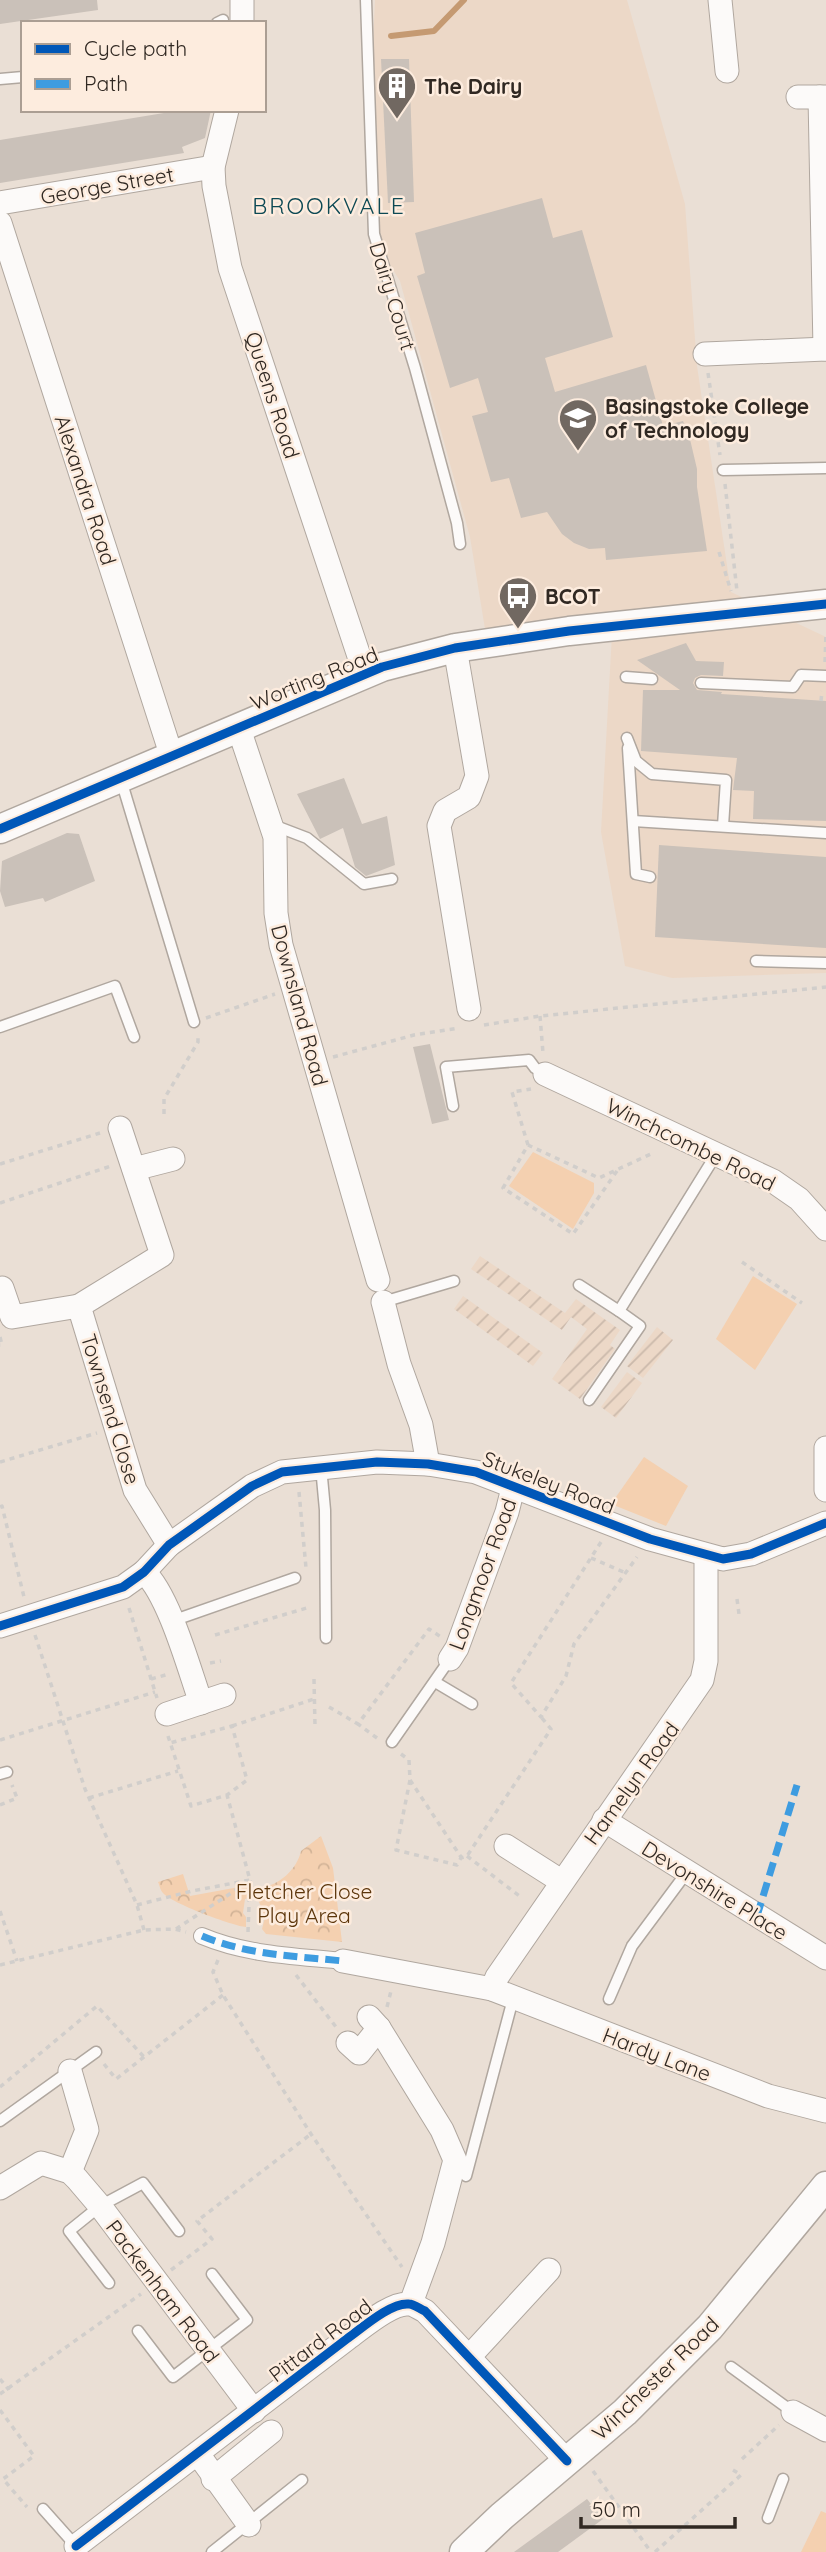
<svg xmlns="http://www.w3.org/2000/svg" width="826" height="2552" viewBox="0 0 826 2552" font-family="Quicksand,sans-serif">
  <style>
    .built { fill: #ecd8c7 }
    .industrial { fill: url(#industrial-furrows) }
    .green { fill: #f4d0b0 }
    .park { fill: url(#park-crowns) }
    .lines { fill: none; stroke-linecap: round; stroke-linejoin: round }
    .stream { stroke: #c59a72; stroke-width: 6 }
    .building { fill: #cac1b9 }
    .service-casing { stroke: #b0a79f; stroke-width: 13 }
    .pedestrian-casing { stroke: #b0a79f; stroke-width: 18 }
    .minor-casing { stroke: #b0a79f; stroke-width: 25 }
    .tertiary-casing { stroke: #b0a79f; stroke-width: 31 }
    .path { stroke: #d1cecb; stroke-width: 3.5; stroke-dasharray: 5 5; stroke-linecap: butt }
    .service { stroke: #fcfaf9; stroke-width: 10 }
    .pedestrian { stroke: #fcfaf9; stroke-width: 16 }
    .minor { stroke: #fcfaf9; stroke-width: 23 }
    .tertiary { stroke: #fcfaf9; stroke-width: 28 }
    .quiet { stroke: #3e9ce0; stroke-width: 7; stroke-dasharray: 14 7; stroke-linecap: butt }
    .cycleway-casing { stroke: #fdecde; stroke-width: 13 }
    .cycleway { stroke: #0057b8; stroke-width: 9 }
    .labels { text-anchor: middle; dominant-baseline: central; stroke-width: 5; stroke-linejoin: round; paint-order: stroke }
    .poi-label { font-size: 21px; font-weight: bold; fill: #302822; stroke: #fdecde; text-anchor: start }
    .street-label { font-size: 21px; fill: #302822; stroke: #fdecde }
    .park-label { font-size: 21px; fill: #5c350a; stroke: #fdecde }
    .neighbourhood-label { font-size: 23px; letter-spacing: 2px; fill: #0d4954; stroke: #fdecde }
  </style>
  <defs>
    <pattern id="industrial-furrows" width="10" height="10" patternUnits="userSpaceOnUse" patternTransform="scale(1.75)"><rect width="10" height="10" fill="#ecd8c7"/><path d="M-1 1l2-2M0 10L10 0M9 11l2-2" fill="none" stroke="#cbb9ab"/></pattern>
    <pattern id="park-crowns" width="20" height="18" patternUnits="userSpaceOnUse" patternTransform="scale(1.75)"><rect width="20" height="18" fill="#f4d0b0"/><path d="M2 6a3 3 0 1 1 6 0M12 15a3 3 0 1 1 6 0" fill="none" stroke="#d2b397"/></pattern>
  </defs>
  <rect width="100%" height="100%" fill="#eadfd5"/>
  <polygon class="built" points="375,0 627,0 685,204 697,366 731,592 826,637 826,973 672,978 625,966 601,832 613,616 555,618 485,629 470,537 400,281 377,244 369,128"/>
  <g class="industrial">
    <polygon points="480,1256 565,1313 576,1299 620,1330 610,1345 615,1349 580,1399 552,1379 587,1329 571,1317 562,1330 471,1269"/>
    <polygon points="463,1296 543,1353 533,1366 454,1309"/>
    <polygon points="657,1327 673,1340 643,1378 627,1366"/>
    <polygon points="627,1372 642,1383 616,1418 601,1407"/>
  </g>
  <g class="green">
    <polygon points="533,1152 594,1183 594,1193 573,1229 509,1186"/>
    <polygon points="753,1276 797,1304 755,1370 716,1339"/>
    <polygon points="644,1457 688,1486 666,1526 611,1504"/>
    <polygon points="821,2511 826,2513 826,2552 801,2552"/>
  </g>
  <g class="park">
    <path d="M 321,1836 L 333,1868 L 342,1942 L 266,1934 L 262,1929 L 265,1917 L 257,1897 L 260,1888 C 280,1885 297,1869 301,1851 Z"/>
    <path d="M 183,1874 L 190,1896 L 250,1885 L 250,1898 L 245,1899 L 243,1913 L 246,1917 L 246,1927 C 233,1926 171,1903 163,1893 C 160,1890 160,1886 158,1882 Z"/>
  </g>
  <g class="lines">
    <polyline class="stream" points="391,36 434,31 464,0"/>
  </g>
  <g class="building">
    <polygon points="0,0 97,0 98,10 0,24"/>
    <polygon points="381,59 409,59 414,202 388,203"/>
    <polygon points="182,110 211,110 205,138 182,147 184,153 0,183 0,140"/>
    <polygon points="542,198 553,238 582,230 613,337 545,358 555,392 646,365 663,426 683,421 689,435 697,469 697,487 707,551 606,560 605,548 589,549 574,543 562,534 547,512 521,518 509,478 491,482 472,416 488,412 478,378 450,388 417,276 425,273 415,233"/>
    <polygon points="686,643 696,661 724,662 723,676 701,675 695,678 693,683 697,690 722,692 721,694 826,701 826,821 753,819 754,791 733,790 737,758 641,751 643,690 680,690 637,660"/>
    <polygon points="344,778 362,824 387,816 395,865 366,876 355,867 343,828 320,839 319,837 297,794"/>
    <polygon points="67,833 79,834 95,881 45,902 43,898 5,907 0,891 2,861"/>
    <polygon points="659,845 826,857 826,948 655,937"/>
    <polygon points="430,1044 449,1120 432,1124 413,1047"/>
    <polygon points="587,2499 603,2519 558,2552 514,2552"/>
  </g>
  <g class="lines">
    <g class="service-casing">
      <g id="service">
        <polyline points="366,0 374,234 415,368 457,523 460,544"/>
        <polyline points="217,23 223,20"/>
        <polyline points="0,79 23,77"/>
        <polyline points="723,470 826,468"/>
        <polyline points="626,677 652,679"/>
        <polyline points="701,683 793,687 801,675 826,676"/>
        <polyline points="627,738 636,761 652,774 726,780 723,826"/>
        <polyline points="628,748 636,874 650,877"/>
        <polyline points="121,780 194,1022"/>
        <polyline points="633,821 826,833"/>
        <polyline points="273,825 307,838 364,884 392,879"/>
        <polyline points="756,961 826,963"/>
        <polyline points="0,1027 115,986 134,1037"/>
        <polyline points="453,1106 446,1067 529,1060 535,1068 545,1074"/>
        <polyline points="579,1285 619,1311"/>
        <polyline points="383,1302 454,1281"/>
        <polyline points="589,1400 640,1326 619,1311 717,1153"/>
        <polyline points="321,1467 325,1510 326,1638"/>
        <polyline points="172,1621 295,1578"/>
        <polyline points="435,1682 472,1704"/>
        <polyline points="392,1742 450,1659"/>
        <polyline points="0,1774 7,1772"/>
        <polyline points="609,1999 632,1946 687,1872"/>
        <polyline points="0,2121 96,2052"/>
        <polyline points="466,2176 513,1999"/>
        <polyline points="109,2283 69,2231 100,2206 143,2183 179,2231"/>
        <polyline points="138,2331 173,2377 247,2320 212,2274"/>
        <polyline points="731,2367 793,2412"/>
        <polyline points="43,2509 76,2546"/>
        <polyline points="768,2518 783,2479"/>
        <polyline points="212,2552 302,2480"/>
      </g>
    </g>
    <g class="pedestrian-casing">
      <path id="pedestrian" d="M 202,1936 C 247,1955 295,1956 343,1961"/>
    </g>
    <g class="minor-casing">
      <g id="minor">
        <polyline points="720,0 727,71"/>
        <polyline points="242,23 242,0"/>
        <polyline points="798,97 826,97"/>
        <polyline points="820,97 825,349"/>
        <polyline points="227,110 213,167 214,186 230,268 365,674"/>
        <polyline points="0,203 213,167"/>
        <polyline points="0,223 172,757"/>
        <polyline points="705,354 826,349"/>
        <polyline points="455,648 477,776 469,797 445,811 439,826 469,1009"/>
        <polyline points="239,729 275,837 276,913 281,945 378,1280"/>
        <polyline points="545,1074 773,1181 799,1199 826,1229"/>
        <polyline points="120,1128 162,1255 79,1306 135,1490 169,1545"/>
        <polyline points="134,1169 173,1159"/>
        <polyline points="2,1288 12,1317 79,1306"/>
        <polyline points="383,1302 399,1364 421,1425 428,1464"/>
        <polyline points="826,1448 826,1490"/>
        <path d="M 144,1572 C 169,1595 189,1669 201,1703"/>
        <polyline points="0,1626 123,1587 144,1572 169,1545 252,1486 282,1472 377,1462 428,1464 476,1472 650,1539 723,1559 751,1554 826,1523"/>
        <polyline points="450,1659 457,1648 507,1512 513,1488"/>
        <polyline points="167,1714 224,1695"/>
        <polyline points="604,1820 826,1958"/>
        <polyline points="506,1846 561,1881"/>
        <polyline points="343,1961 492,1989 768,2096 826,2111"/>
        <polyline points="492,1989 497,1977 702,1680 706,1661 706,1556"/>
        <polyline points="369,2017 379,2028 442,2130 455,2160 433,2243 411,2303"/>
        <polyline points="348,2043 359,2053 379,2028"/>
        <polyline points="70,2172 87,2130 70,2071"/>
        <polyline points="0,2188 41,2163 70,2172 77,2179 100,2206 254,2411"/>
        <polyline points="469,2357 549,2270"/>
        <polyline points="793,2412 826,2430"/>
        <polyline points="198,2454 249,2525"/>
        <polyline points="213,2479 271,2432"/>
        <path d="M 76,2546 L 348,2338 C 362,2328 391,2302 409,2304 C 414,2304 420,2309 425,2311 L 567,2461"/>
      </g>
    </g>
    <g class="tertiary-casing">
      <g id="tertiary">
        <polyline points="0,829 382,667 455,648 569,631 826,604"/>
        <polyline points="464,2552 502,2516 625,2412 710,2327 826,2186"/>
      </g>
    </g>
    <g class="path">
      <polyline points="708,373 720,455"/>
      <polyline points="725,484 737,591"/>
      <polyline points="719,552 731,591"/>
      <polyline points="825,662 826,633"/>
      <polyline points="821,701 822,691"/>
      <polyline points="540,1016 543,1053"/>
      <polyline points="206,1018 275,994"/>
      <polyline points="484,1025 540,1016 826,987"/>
      <polyline points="333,1057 414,1035 459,1028"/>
      <polyline points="164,1114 164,1099 198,1042 198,1036"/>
      <polyline points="528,1145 512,1092 531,1089"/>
      <polyline points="0,1164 100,1133"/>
      <polyline points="617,1171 573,1234 503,1188 528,1145 599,1178 653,1153"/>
      <polyline points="0,1203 111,1166"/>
      <polyline points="742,1262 802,1303"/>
      <polyline points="0,1337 2,1345 0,1345"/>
      <polyline points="0,1462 97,1433"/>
      <polyline points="299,1492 306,1568"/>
      <polyline points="0,1507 2,1506 24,1597"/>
      <polyline points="601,1542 511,1683 541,1717 566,1676 574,1644 637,1557"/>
      <polyline points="591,1558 626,1573"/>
      <polyline points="737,1599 739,1614"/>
      <polyline points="129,1608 157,1698"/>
      <polyline points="35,1635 85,1789 137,1905 144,1930"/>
      <polyline points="215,1635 310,1607"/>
      <polyline points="210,1663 221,1661"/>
      <polyline points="151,1679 169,1674"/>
      <polyline points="314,1679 315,1726"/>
      <polyline points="329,1707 358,1724"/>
      <polyline points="232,1726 314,1699"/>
      <polyline points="168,1736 191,1806 227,1795 247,1780 232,1726 170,1743"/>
      <polyline points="377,1738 358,1724 429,1629 441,1637"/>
      <polyline points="0,1740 155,1692"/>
      <polyline points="401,1754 409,1760 410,1780 396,1850 457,1865 461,1858 467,1856 551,1729 541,1717"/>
      <polyline points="410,1780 461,1857"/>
      <polyline points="89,1798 178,1771"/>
      <polyline points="0,1805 17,1798 12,1785"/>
      <polyline points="467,1856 522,1898"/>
      <polyline points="137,1905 192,1891 250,1880 227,1795"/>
      <polyline points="0,1911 17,1961"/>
      <polyline points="176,1929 248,1882"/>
      <polyline points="248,1932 250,1880"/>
      <polyline points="218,1960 213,1972 223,1995 311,2134 402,2267"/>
      <polyline points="0,1965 144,1930 175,1929 186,1932"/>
      <polyline points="296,1975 336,2027"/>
      <polyline points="387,2007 391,1991"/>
      <polyline points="104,2064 116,2079 223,1995"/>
      <polyline points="0,2087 97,2006 144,2057"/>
      <polyline points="171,2270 212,2239 197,2221 311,2134"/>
      <polyline points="0,2379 9,2390"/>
      <polyline points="0,2394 141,2294"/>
      <polyline points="0,2410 34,2456 3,2479 27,2507"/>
      <polyline points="742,2459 779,2425"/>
      <polyline points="593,2471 651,2552"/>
      <polyline points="655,2552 741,2475 733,2470"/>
    </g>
    <use href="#service" class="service"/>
    <use href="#pedestrian" class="pedestrian"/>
    <use href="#minor" class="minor"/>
    <use href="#tertiary" class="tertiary"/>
    <g class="quiet">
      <polyline points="757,1916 797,1785"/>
      <path d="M 202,1936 C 247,1955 295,1956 343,1961"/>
    </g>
    <g class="cycleway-casing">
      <g id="cycleway">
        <polyline points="0,829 382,667 455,648 569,631 826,604"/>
        <polyline points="0,1626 123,1587 144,1572 169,1545 252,1486 282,1472 377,1462 428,1464 476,1472 650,1539 723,1559 751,1554 826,1523"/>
        <path d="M 76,2546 L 348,2338 C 362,2328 391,2302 409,2304 C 414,2304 420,2309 425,2311 L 567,2461"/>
      </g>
    </g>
    <use href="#cycleway" class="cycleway"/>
  </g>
  <defs>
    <g id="building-pin" transform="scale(2.0125)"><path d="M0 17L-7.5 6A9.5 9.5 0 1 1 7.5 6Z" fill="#716861" stroke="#fdecde"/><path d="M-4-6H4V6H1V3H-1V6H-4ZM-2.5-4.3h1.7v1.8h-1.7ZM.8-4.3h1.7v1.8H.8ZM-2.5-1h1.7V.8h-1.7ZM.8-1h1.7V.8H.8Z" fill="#fff"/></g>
    <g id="university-pin" transform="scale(2.0125)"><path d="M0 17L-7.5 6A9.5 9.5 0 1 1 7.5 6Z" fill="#716861" stroke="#fdecde"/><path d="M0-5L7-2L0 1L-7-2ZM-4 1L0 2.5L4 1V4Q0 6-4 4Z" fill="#fff"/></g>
    <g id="bus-pin" transform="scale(2.0125)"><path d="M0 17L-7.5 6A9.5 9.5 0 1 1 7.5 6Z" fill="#716861" stroke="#fdecde"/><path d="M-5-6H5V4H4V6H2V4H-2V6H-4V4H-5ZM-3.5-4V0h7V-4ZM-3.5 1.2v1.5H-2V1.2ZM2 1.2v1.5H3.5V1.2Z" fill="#fff"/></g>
  </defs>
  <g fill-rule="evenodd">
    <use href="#building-pin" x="397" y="86"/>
    <use href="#university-pin" x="578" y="418"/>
    <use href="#bus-pin" x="518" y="596"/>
  </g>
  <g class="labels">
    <g class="poi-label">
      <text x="424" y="86">The Dairy</text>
      <text x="605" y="406">Basingstoke College<tspan x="605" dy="24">of Technology</tspan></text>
      <text x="545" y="596">BCOT</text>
    </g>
    <g class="street-label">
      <text transform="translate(107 185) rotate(-10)">George Street</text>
      <text transform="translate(393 296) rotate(73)">Dairy Court</text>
      <text transform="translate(273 395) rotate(72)">Queens Road</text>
      <text transform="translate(86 490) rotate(72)">Alexandra Road</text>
      <text transform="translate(314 678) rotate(-22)">Worting Road</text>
      <text transform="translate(300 1005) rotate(75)">Downsland Road</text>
      <text transform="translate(691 1144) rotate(26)">Winchcombe Road</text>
      <text transform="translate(111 1409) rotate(73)">Townsend Close</text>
      <text transform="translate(549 1482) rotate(21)">Stukeley Road</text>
      <text transform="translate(482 1574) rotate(-70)">Longmoor Road</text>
      <text transform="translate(631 1783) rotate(-54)">Hamelyn Road</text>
      <text transform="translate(715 1890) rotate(32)">Devonshire Place</text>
      <text transform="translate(657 2054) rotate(21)">Hardy Lane</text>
      <text transform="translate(163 2291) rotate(53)">Packenham Road</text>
      <text transform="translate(320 2340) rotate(-37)">Pittard Road</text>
      <text transform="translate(655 2378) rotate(-44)">Winchester Road</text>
    </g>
    <g class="park-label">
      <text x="304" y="1891">Fletcher Close<tspan x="304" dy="24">Play Area</tspan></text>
    </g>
    <g class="neighbourhood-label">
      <text x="329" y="205">BROOKVALE</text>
    </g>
  </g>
  <rect x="21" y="21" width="245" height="91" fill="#fdecde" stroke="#ab9e93" stroke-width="2"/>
  <rect x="35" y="44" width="35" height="10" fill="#0057b8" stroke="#ab9e93" stroke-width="2"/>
  <text x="84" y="56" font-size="21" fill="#302822">Cycle path</text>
  <rect x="35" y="79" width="35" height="10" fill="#3e9ce0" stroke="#ab9e93" stroke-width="2"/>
  <text x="84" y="91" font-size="21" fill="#302822">Path</text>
  <path d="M581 2517v10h154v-10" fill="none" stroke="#302822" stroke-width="3.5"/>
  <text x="592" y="2517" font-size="21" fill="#302822" stroke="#fdecde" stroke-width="5" paint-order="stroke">50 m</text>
</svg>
